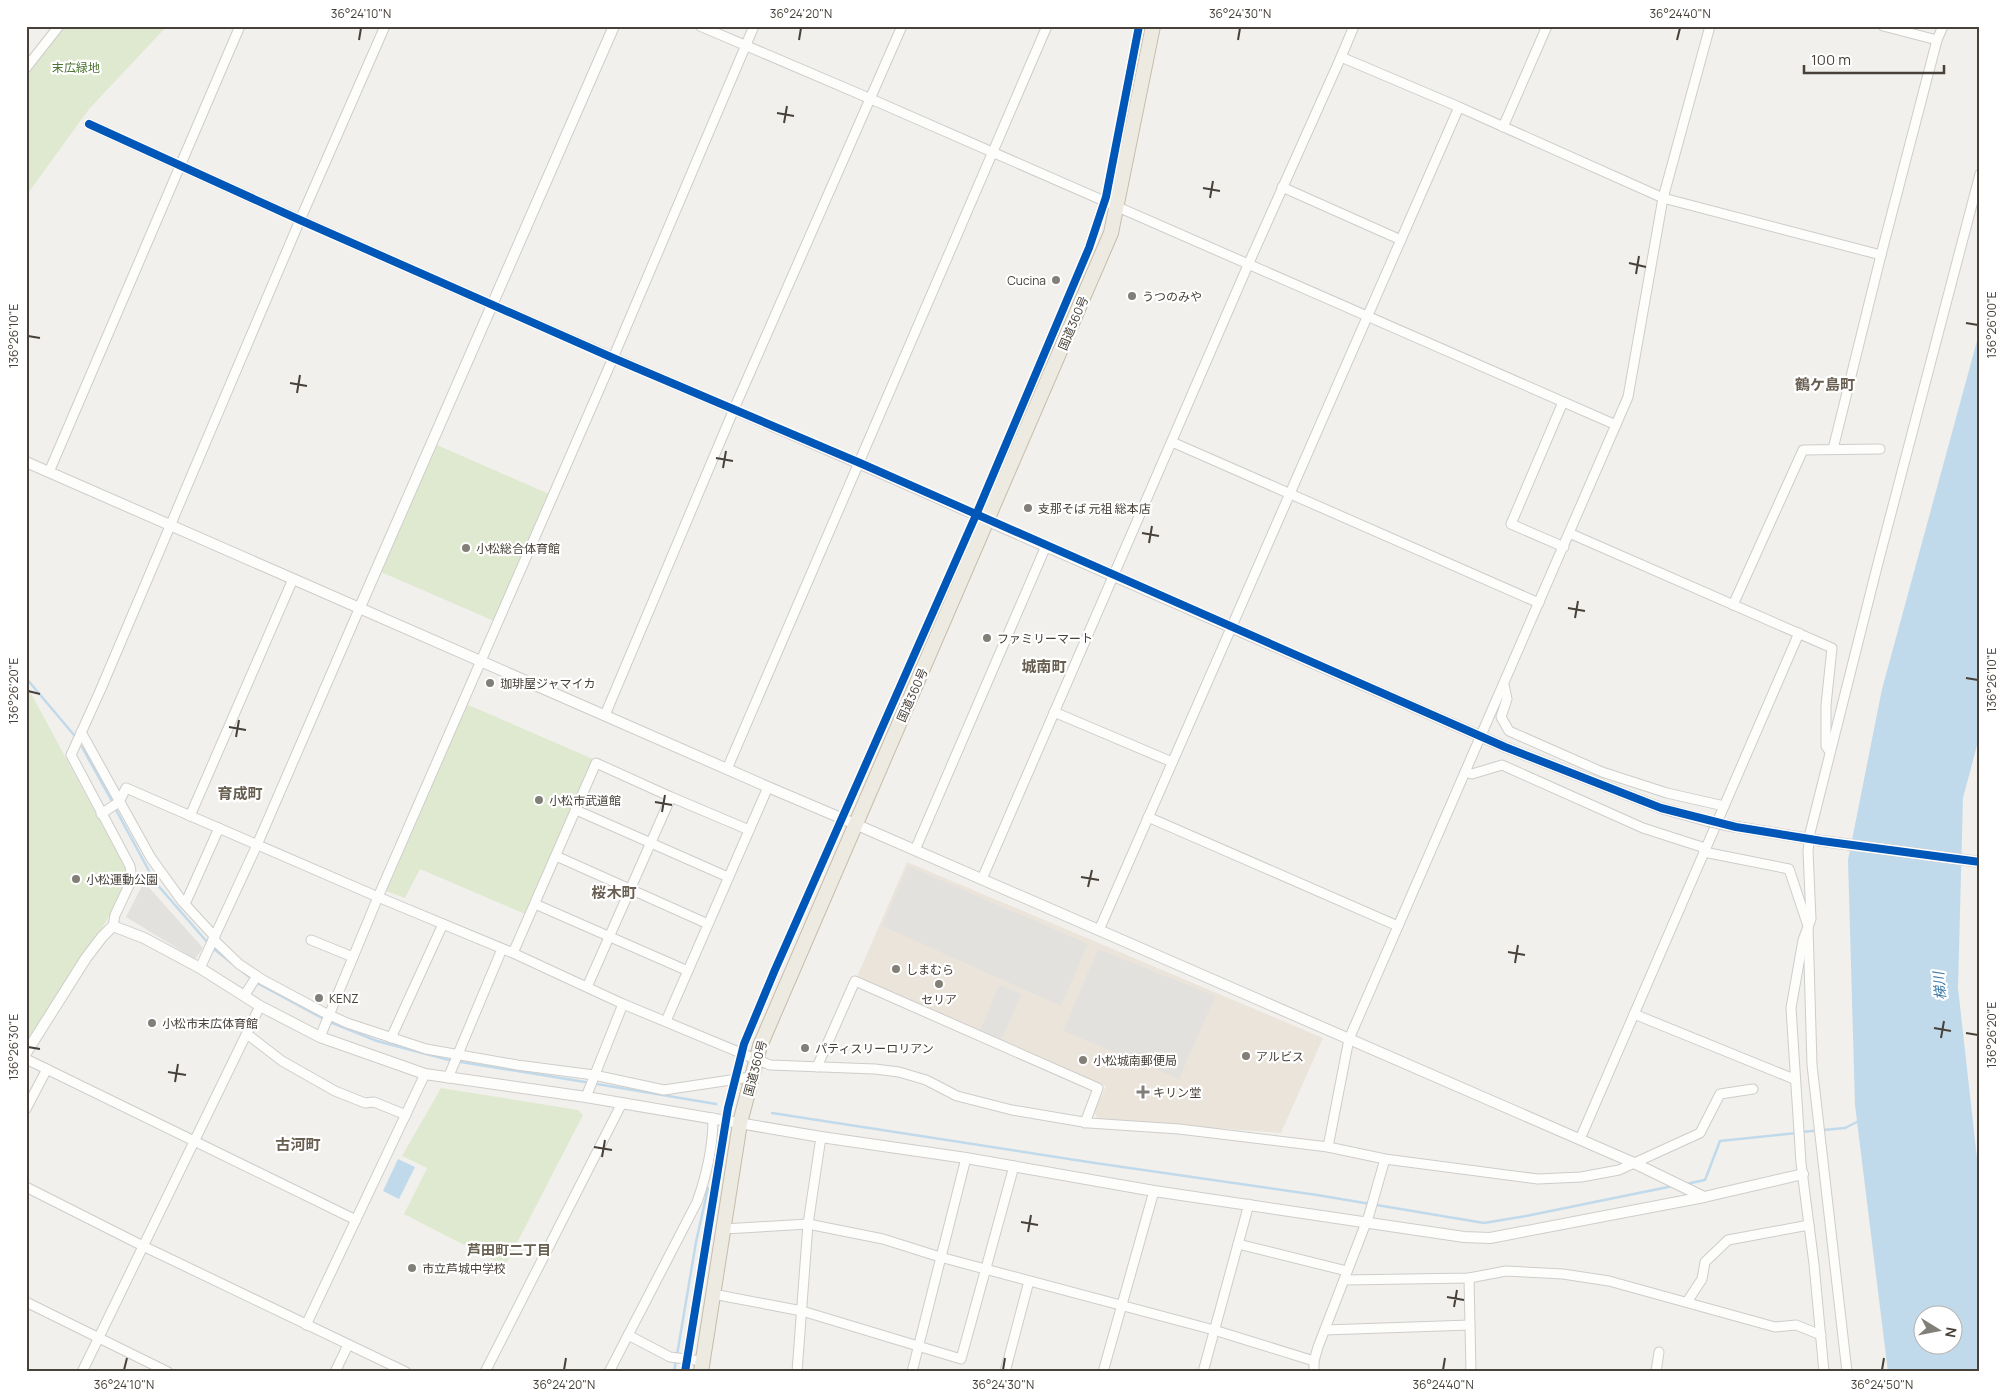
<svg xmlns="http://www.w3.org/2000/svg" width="2006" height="1398" viewBox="0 0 2006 1398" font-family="Manrope,'Noto Sans JP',sans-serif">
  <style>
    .commercial { fill: #ebe4da }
    .green { fill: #dfe9cf }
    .parking { fill: #e3e1dd }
    .water { fill: #c1daeb; fill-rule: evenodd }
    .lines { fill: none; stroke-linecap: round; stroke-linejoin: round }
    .stream { stroke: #c1daeb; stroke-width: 2.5 }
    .minor-casing { stroke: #cfcdca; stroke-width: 11 }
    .tertiary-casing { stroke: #cfcdca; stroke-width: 12 }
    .trunk-casing { stroke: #c6bcaa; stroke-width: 16 }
    .minor { stroke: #fdfdfc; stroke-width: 9 }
    .tertiary { stroke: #fdfdfc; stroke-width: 10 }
    .trunk { stroke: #edeae1; stroke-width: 14 }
    .tertiary-bridge-casing { stroke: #cfcdca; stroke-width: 12; stroke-linecap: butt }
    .tertiary-bridge { stroke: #fdfdfc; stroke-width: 10 }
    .cycleway-casing { stroke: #fff; stroke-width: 11 }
    .cycleway { stroke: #0057b8; stroke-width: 8 }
    .ticks { fill: none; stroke: #474139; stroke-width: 2 }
    .poi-dot { fill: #827e78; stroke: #fff; stroke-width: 2 }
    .labels { text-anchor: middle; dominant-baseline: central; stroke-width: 4.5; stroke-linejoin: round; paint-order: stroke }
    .park-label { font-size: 12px; fill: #4b7331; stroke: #fff }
    .poi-label { font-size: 12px; fill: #474139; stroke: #fff; text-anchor: start }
    .street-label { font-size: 12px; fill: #474139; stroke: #fff }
    .water-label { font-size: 14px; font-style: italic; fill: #3c7ba8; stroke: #fff }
    .neighbourhood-label { font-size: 14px; font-weight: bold; fill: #685f51; stroke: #fff }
    .quarter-label { font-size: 15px; font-weight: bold; fill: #685f51; stroke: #fff }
    .neatline { fill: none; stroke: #474139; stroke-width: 2 }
    .ticks-label { font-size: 12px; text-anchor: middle; fill: #474139 }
  </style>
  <rect width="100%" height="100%" fill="#f1f0ec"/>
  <polygon class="commercial" points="907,862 1323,1038 1281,1133 1098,1119 1094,1112 1106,1086 856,979"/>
  <g class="green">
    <polygon points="59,26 167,26 89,109 26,196 26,68"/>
    <polygon points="437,445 549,494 494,621 381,572"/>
    <polygon points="26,684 125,868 125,890 26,1053"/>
    <polygon points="466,704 593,759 525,914 420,869 405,898 386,891"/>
    <polygon points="441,1088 578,1110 583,1115 505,1266 404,1214 427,1168 402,1156"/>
  </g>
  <g class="parking">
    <polygon points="908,866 1088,944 1061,1006 882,926"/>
    <polygon points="144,882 203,948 195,959 126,917"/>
    <polygon points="1098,949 1215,996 1179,1079 1063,1031"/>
    <polygon points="999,985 1021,994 1002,1039 980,1030"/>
  </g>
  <g class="water">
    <path d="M 1980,330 L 1980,734 L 1963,798 L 1958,988 L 1980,1185 L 1980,1372 L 1888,1372 L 1855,1105 L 1848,860 L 1882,689 ZM 1924,1316 L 1954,1316 L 1954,1346 L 1924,1346 Z"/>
    <polygon points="398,1159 415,1167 399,1199 383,1191"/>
  </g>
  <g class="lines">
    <g class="stream">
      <polyline points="26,678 74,735"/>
      <polyline points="82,747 113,803"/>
      <polyline points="115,808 155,882 208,943"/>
      <polyline points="214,949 233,964"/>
      <polyline points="243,972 252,979"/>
      <polyline points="257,983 322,1018"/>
      <polyline points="330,1022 377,1041 449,1060"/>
      <polyline points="461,1062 585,1082"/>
      <polyline points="597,1084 716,1104"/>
      <polyline points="772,1113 1095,1163 1317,1195 1484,1223 1526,1216 1673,1186"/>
      <polyline points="1801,1132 1845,1128 1859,1121"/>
      <polyline points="1686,1184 1705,1180 1720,1141 1796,1133"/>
      <polyline points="677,1355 696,1242 708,1188"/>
      <polyline points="674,1372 676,1361"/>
    </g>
    <g class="minor-casing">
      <g id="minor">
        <polyline points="700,26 871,99 1616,425"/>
        <polyline points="1883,26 1937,40"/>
        <polyline points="1341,57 1354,26"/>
        <polyline points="26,68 59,26"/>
        <path d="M 89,124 C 263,204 437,281 612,357 C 737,412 863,464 988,521"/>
        <polyline points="1503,127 1547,26"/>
        <polyline points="1282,187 1401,240"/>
        <polyline points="1881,255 1937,40 1943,26"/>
        <polyline points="1563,402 1511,524 1564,547"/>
        <polyline points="1172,442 1539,603"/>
        <polyline points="49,472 240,26"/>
        <polyline points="1569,533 1832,648 1826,705 1826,746 1830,752"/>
        <polyline points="1733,605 1803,450 1880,449"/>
        <polyline points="1504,685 1507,699 1501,717 1509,731 1602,772 1667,793 1724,806"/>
        <polyline points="1054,712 1172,762"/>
        <polyline points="605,715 734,409 902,26"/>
        <polyline points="81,732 151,858 182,901 215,937"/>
        <polyline points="727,769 1047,26"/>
        <polyline points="1466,772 1472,774 1502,765 1643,828 1705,848"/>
        <polyline points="671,797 749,830"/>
        <polyline points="576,810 728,877"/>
        <polyline points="101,814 119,802 126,788 378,897 513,953 623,1004 770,1065 875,1069 899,1072 926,1080 957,1096 1012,1110 1089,1123 1179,1129 1328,1147 1385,1159 1538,1179 1581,1177 1619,1170 1700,1133 1720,1094 1753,1089"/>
        <polyline points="190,816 293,579"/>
        <polyline points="1148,817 1398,926"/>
        <polyline points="915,850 1046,546"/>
        <polyline points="1704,852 1789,869 1808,926 1812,1065 1847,1372"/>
        <polyline points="556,856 708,924"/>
        <polyline points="982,879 1248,265 1341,57 1459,107"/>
        <polyline points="185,904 219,828"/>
        <polyline points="535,904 688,971"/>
        <polyline points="113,926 115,915 132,879 130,866 71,755 100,691 300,220 385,26"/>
        <polyline points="1099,930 1459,107 1663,198 1881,255 1833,449"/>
        <polyline points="213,939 239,964 263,980 323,1012 347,1023 426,1049 517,1065 594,1075 664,1090 751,1077"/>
        <polyline points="311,940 353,957"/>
        <polyline points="513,953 596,763 671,797 587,987"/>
        <polyline points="200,968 257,845 360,607"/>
        <polyline points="244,996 257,976"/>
        <polyline points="1634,1014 1794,1079"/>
        <polyline points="666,1021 768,787"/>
        <polyline points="247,1034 282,1061 335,1091 365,1103 374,1102 406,1115"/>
        <polyline points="320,1037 378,897 613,358 754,26"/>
        <polyline points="391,1038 443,924"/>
        <polyline points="26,1059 356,1220"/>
        <polyline points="817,1067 855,981 1098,1088 1085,1123"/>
        <polyline points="448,1078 502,949"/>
        <polyline points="586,1097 623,1004"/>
        <polyline points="26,1109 47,1069"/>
        <polyline points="1580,1139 1799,633"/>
        <polyline points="1328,1147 1349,1039 1628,397 1663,198 1710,26"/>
        <polyline points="26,1187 143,1246 406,1372"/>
        <polyline points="724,1229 808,1224 883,1239 940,1257 1214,1330 1314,1361"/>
        <polyline points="1238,1244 1347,1271"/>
        <polyline points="1469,1278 1471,1372"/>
        <polyline points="1344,1280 1469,1278 1506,1271 1563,1274 1609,1281 1775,1327 1796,1325 1821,1335"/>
        <polyline points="713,1294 802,1311 961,1359 1014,1166"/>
        <polyline points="26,1302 168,1372"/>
        <polyline points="1687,1302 1702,1279 1705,1262 1728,1240 1809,1225"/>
        <polyline points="306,1325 425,1074"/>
        <polyline points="1325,1330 1470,1325"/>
        <polyline points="628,1335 670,1357 702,1361"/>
        <polyline points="82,1372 260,1006"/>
        <polyline points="335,1372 348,1345"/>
        <polyline points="485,1372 622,1103"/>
        <path d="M 609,1372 L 697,1202 C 707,1174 713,1148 713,1118"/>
        <polyline points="797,1372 808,1224 821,1137"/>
        <polyline points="912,1372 966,1158"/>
        <polyline points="1005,1372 1029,1281"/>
        <polyline points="1103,1372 1154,1191"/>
        <polyline points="1203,1372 1249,1204"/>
        <polyline points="1314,1372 1314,1361 1318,1347 1369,1215 1385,1159"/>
        <polyline points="1656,1372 1659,1352"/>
        <polyline points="1824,1372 1814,1264 1801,1163 1791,1008 1803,940 1811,919 1808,851 1810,833 1878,563 1980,174"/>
      </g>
    </g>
    <g class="tertiary-casing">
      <g id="tertiary">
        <polyline points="26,462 768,787 855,824 1634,1163 1704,1197"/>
        <polyline points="988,521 1505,747 1661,808 1708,821"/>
        <polyline points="360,607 614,26"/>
        <polyline points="1725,825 1822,841 1980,862"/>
        <polyline points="26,1053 86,958 102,937 113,926 144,938 200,968 260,1006 320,1037 425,1074 586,1097 821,1137 966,1158 1154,1191 1464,1237 1490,1238 1704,1197 1803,1174"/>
      </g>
    </g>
    <g class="trunk-casing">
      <polyline id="trunk" points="701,1372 740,1123 760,1046 1111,233 1153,26"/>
    </g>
    <use href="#minor" class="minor"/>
    <use href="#tertiary" class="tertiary"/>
    <use href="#trunk" class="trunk"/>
    <g class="tertiary-bridge-casing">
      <polyline id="tertiary-bridge" points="1708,821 1725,825"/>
    </g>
    <use href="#tertiary-bridge" class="tertiary-bridge"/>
    <g class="cycleway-casing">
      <g id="cycleway">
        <polyline points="89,124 300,220 613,358 860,463 1505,747 1661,808 1736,827 1822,841 1980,862"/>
        <polyline points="685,1372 728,1108 744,1044 774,972 976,515 1089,248 1106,197 1139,26"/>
      </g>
    </g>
    <use href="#cycleway" class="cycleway"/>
  </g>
  <path class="ticks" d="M 359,40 L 361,28M 799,40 L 801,28M 1238,40 L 1240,28M 1677,40 L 1680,28M 777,113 L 794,116M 784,123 L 787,106M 1203,188 L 1220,191M 1210,198 L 1213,181M 1629,263 L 1646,267M 1636,274 L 1639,256M 1966,323 L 1978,325M 28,336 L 40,338M 290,383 L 307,386M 297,393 L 300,375M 716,458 L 733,461M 723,468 L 726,451M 1142,533 L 1159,536M 1149,543 L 1152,526M 1568,608 L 1585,611M 1575,618 L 1578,601M 1966,678 L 1978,680M 28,691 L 40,694M 229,727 L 246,730M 236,737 L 239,720M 655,802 L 672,805M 662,812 L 665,795M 1081,877 L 1099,880M 1088,887 L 1092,870M 1508,952 L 1525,955M 1515,963 L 1518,945M 1934,1028 L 1951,1031M 1966,1033 L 1978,1035M 1941,1038 L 1944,1021M 28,1047 L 40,1049M 168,1072 L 186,1075M 175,1082 L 178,1064M 594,1147 L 612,1150M 602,1157 L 605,1140M 1021,1222 L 1038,1225M 1028,1232 L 1031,1215M 1447,1297 L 1464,1300M 1454,1307 L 1457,1290M 124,1370 L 127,1358M 564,1370 L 566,1358M 1003,1370 L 1005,1358M 1443,1370 L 1445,1358M 1882,1370 L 1884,1358"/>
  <g class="poi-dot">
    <circle cx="1056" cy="280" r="5"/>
    <circle cx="1132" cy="296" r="5"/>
    <circle cx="1028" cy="508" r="5"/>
    <circle cx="466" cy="548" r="5"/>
    <circle cx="987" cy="638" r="5"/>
    <circle cx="490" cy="683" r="5"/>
    <circle cx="539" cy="800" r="5"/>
    <circle cx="76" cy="879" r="5"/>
    <circle cx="896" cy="969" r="5"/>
    <circle cx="939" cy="984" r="5"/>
    <circle cx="319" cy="998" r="5"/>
    <circle cx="152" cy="1023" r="5"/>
    <circle cx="805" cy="1048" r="5"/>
    <circle cx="1246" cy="1056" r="5"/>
    <circle cx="1083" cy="1060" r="5"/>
    <path d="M1140.5 1084.5h5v5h5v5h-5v5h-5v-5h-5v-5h5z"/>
    <circle cx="412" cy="1268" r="5"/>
  </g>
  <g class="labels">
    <g class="park-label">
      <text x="76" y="67">末広緑地</text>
    </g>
    <g class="poi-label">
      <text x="1046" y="280" text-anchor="end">Cucina</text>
      <text x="1142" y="296">うつのみや</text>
      <text x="1038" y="508">支那そば 元祖 総本店</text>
      <text x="476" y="548">小松総合体育館</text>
      <text x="997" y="638">ファミリーマート</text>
      <text x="500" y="683">珈琲屋ジャマイカ</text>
      <text x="549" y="800">小松市武道館</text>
      <text x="86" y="879">小松運動公園</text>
      <text x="906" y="969">しまむら</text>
      <text x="329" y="998">KENZ</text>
      <text x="939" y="999" text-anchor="middle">セリア</text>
      <text x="162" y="1023">小松市末広体育館</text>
      <text x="815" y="1048">パティスリーロリアン</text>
      <text x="1256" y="1056">アルビス</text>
      <text x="1093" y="1060">小松城南郵便局</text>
      <text x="1153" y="1092">キリン堂</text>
      <text x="422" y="1268">市立芦城中学校</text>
    </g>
    <g class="street-label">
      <text transform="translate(1073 323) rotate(-67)">国道360号</text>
      <text transform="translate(912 695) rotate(-66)">国道360号</text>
      <text transform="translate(755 1068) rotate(-75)">国道360号</text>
    </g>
    <g class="water-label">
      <text transform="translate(1939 986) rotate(-95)">梯川</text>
    </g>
    <g class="neighbourhood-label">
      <text x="509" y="1249">芦田町二丁目</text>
    </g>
    <g class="quarter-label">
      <text x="1825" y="384">鶴ケ島町</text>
      <text x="1044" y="666">城南町</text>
      <text x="240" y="793">育成町</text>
      <text x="614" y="892">桜木町</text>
      <text x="298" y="1144">古河町</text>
    </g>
  </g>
  <rect width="2006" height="1398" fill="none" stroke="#ffffff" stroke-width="55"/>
  <g transform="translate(1938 1330) rotate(100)"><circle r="24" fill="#ffffff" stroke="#b5b3b0"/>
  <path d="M0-4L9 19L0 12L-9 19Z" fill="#827e78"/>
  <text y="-8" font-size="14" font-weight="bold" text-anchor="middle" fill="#474139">N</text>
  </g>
  <path d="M1804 65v8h140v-8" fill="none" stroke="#474139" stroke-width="2.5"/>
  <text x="1811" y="65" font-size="15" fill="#474139" stroke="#ffffff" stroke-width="4" paint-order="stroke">100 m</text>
  <rect x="28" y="28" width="1950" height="1342" class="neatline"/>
  <g class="ticks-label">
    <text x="361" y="18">36°24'10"N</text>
    <text x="801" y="18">36°24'20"N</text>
    <text x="1240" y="18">36°24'30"N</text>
    <text x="1680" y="18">36°24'40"N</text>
    <text transform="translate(1992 325) rotate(-90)" y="4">136°26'00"E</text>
    <text transform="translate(14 336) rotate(-90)" y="4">136°26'10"E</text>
    <text transform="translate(1992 680) rotate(-90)" y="4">136°26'10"E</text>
    <text transform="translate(14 691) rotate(-90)" y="4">136°26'20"E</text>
    <text transform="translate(1992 1035) rotate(-90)" y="4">136°26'20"E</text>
    <text transform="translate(14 1047) rotate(-90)" y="4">136°26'30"E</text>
    <text x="124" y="1389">36°24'10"N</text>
    <text x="564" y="1389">36°24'20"N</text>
    <text x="1003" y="1389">36°24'30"N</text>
    <text x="1443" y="1389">36°24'40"N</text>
    <text x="1882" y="1389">36°24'50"N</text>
  </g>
</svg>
